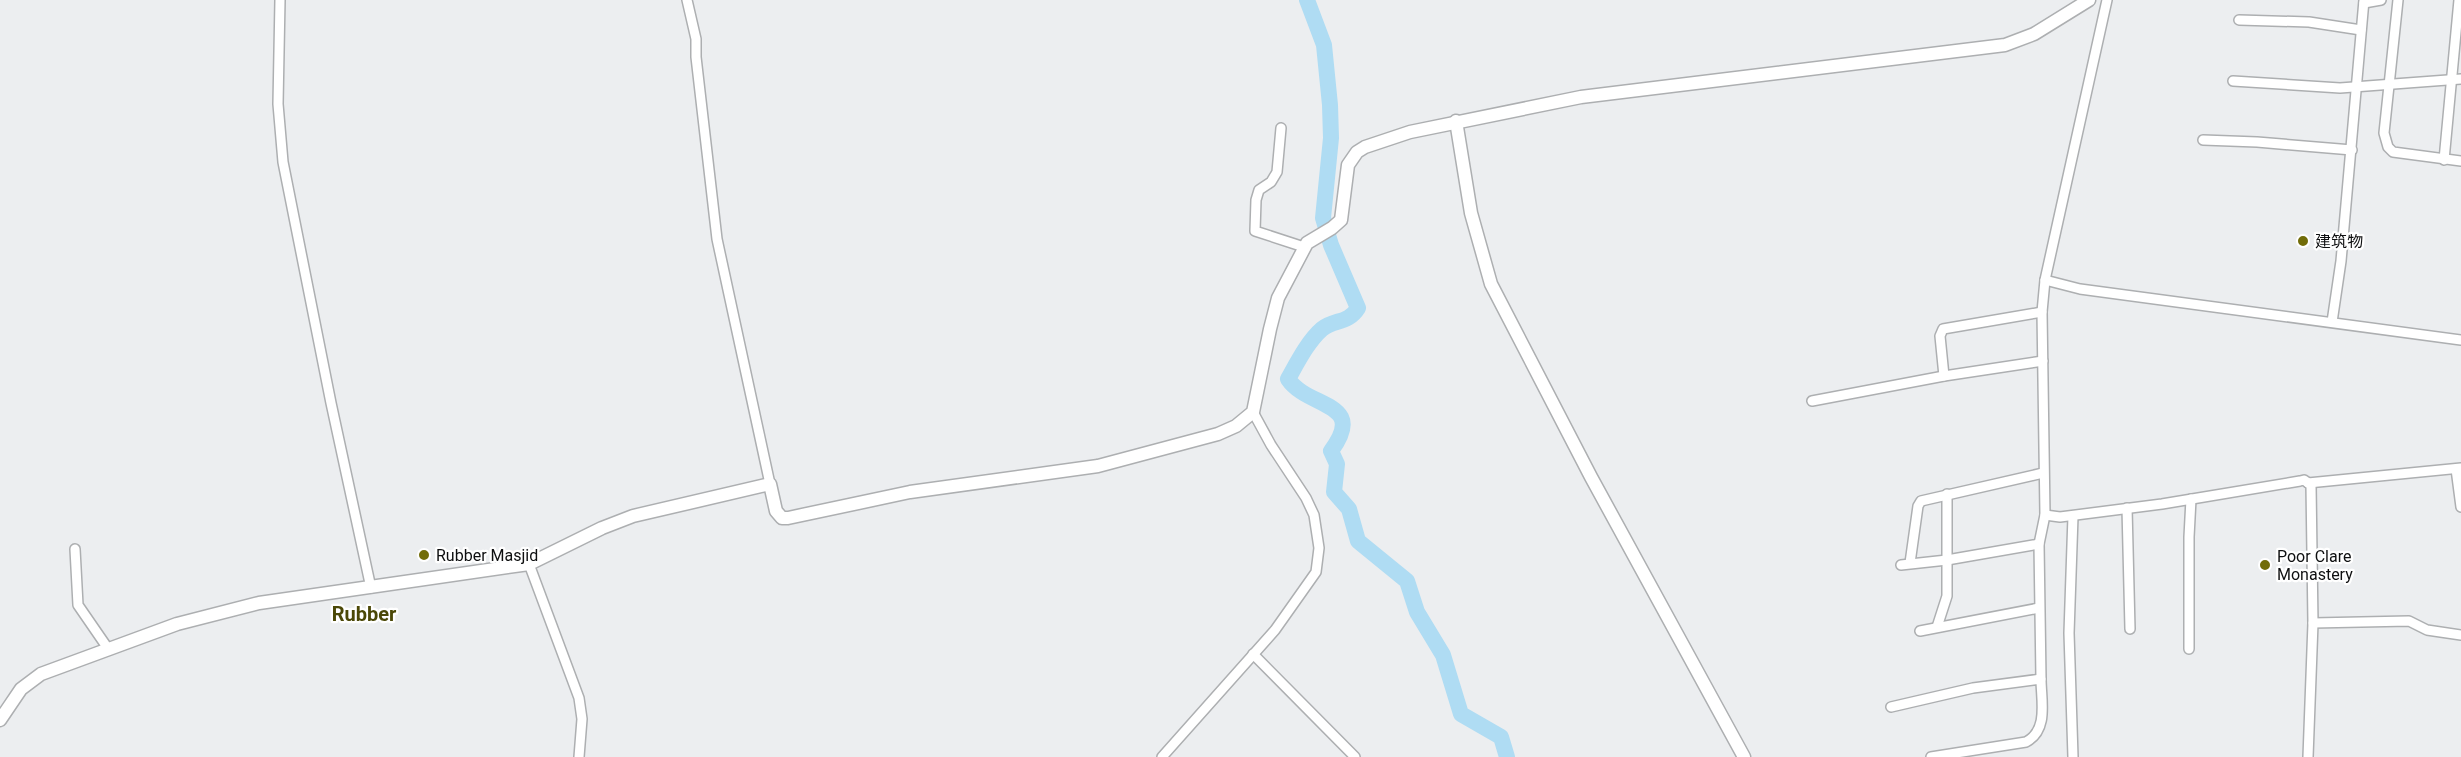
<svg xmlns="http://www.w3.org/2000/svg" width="2461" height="757" viewBox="0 0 2461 757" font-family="Roboto,'Noto Sans SC',sans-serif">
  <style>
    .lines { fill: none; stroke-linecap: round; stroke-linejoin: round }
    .river { stroke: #afdcf3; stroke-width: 16 }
    .minor-casing { stroke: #adafb1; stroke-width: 12 }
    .tertiary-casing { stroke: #adafb1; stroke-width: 15 }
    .minor { stroke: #fff; stroke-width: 9 }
    .tertiary { stroke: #fff; stroke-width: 12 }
    .poi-dot { fill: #716c09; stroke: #fff; stroke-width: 2 }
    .labels { text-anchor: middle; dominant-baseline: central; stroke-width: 4.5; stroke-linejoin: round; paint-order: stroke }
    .poi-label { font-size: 16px; fill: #0e0f10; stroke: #fff; text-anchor: start }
    .quarter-label { font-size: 20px; font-weight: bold; fill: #4b4807; stroke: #fff }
  </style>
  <rect width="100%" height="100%" fill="#eceef0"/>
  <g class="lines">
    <path class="river" d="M 1307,0 L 1324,45 L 1330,105 L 1331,138 L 1323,218 L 1331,245 L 1358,308 C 1348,324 1334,319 1322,329 C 1308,341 1297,363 1288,379 C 1308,409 1368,401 1331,451 L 1337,464 L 1334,492 L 1349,509 L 1358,541 L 1407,581 L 1417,612 L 1443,655 L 1461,714 L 1501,737 L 1507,757"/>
    <g class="minor-casing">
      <g id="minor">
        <polyline points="280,0 278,104 283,162 331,403 371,588"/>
        <polyline points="687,0 696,39 696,57 717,239 770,484"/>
        <polyline points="2398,0 2384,133 2388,147 2393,152 2461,161"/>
        <polyline points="2364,3 2381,0"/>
        <polyline points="2239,20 2309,22 2361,30"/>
        <polyline points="2233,81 2340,88 2461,79"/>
        <polyline points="1281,128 1277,172 1271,182 1259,190 1256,200 1255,231 1304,247"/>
        <polyline points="2203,140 2257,142 2352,150"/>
        <polyline points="2444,160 2459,0"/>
        <polyline points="2045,280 2080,289 2461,340"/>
        <polyline points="2332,322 2341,261 2364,0"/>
        <polyline points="1944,376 1940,336 1943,329 2042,312"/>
        <polyline points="1812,401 1944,376 2043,361"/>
        <polyline points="2456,469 2461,507"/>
        <polyline points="2308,483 2461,468"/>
        <polyline points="2127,508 2130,629"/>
        <polyline points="2045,515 2060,517 2162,504 2300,481 2304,480 2311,485 2313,623 2308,757"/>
        <polyline points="75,549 78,605 109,650"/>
        <polyline points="1910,563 1918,506 1921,501 2043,473"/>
        <polyline points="529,564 579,698 582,719 579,757"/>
        <polyline points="1901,565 1947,560 2039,544"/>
        <polyline points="2313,623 2409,621 2427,630 2461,635"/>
        <polyline points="1937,627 1947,596 1947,494"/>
        <polyline points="1920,631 2039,608"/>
        <polyline points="2189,649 2189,537 2191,499"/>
        <polyline points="1253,654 1355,757"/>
        <polyline points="2041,679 2039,544 2045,515 2042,312 2045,280 2107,0"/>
        <path d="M 1891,707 L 1973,688 L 2041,679 C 2041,700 2049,730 2026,742 L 1931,757"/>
        <polyline points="1162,757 1275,630 1316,572 1319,548 1314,515 1306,498 1271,445 1253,412"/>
        <polyline points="2073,757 2069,633 2073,516"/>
      </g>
    </g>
    <g class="tertiary-casing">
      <g id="tertiary">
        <polyline points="1456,121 1471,213 1491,284 1591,477 1744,757"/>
        <polyline points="0,720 21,689 41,674 177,624 259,603 529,564 602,528 633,516 770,484 776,511 782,518 788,518 910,492 1098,466 1218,434 1236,426 1253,412 1270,329 1278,298 1307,243 1332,228 1341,220 1348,165 1357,152 1365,147 1410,132 1581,97 2005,45 2034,34 2089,0"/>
      </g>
    </g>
    <use href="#minor" class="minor"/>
    <use href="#tertiary" class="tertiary"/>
  </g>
  <g class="poi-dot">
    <circle cx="2303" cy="241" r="6"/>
    <circle cx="424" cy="555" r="6"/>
    <circle cx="2265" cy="565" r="6"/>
  </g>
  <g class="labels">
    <g class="poi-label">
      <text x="2315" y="241">建筑物</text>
      <text x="436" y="555">Rubber Masjid</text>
      <text x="2277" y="556">Poor Clare<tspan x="2277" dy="18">Monastery</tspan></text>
    </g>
    <g class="quarter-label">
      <text x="364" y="614">Rubber</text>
    </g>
  </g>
</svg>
